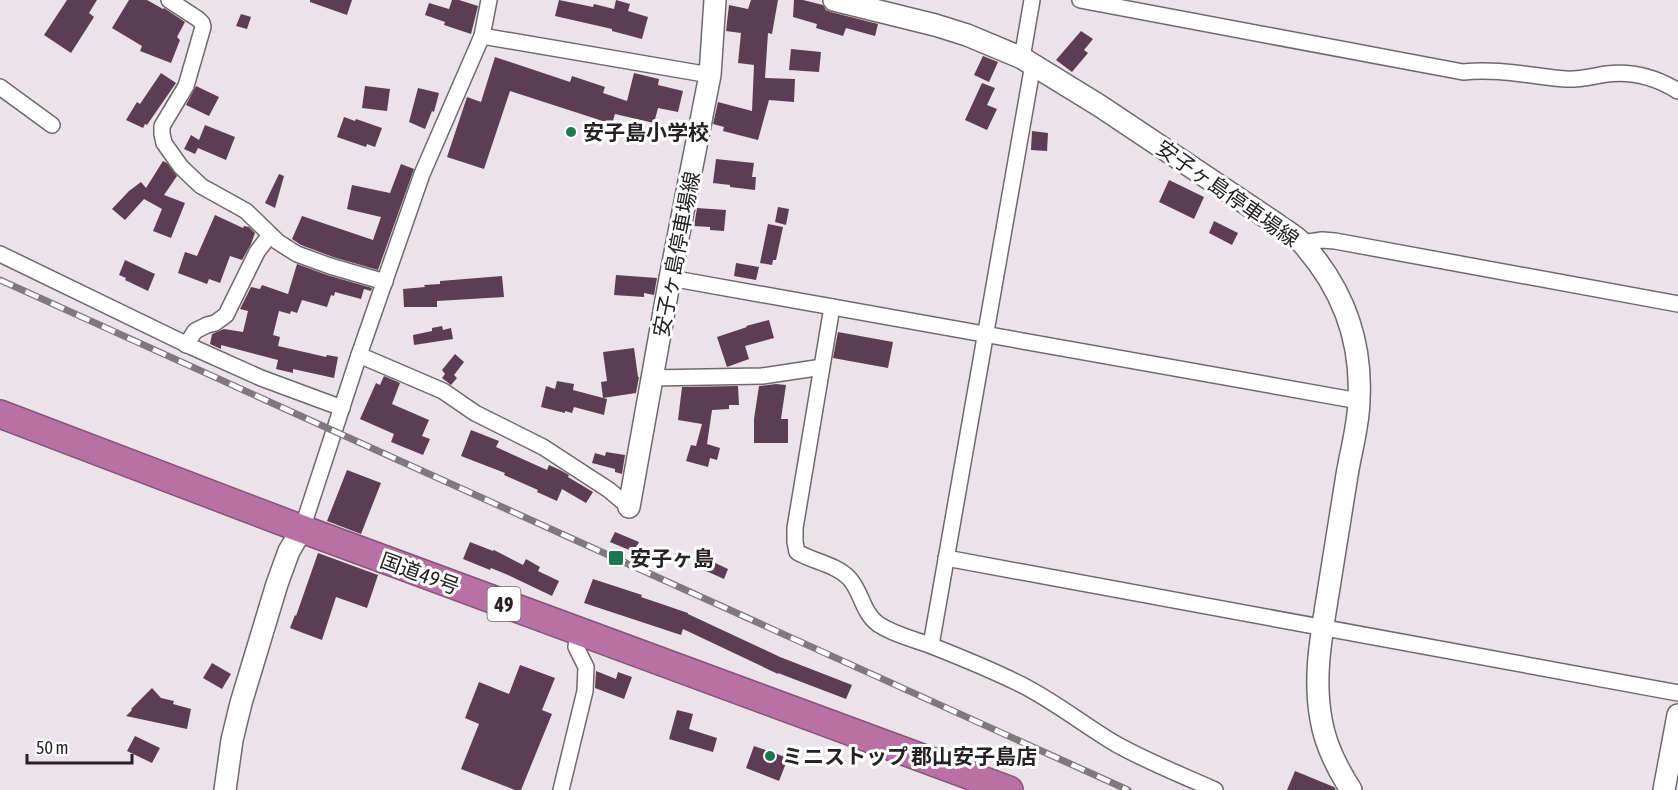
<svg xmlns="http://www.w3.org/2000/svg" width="1678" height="790" viewBox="0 0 1678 790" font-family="'Asap Condensed','Noto Sans JP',sans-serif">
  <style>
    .building { fill: #5d3d53 }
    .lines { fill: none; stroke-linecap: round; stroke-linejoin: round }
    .street-casing { stroke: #71686e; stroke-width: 18 }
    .secondary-casing { stroke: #71686e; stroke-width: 24 }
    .highway-casing { stroke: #855477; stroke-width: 30 }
    .street { stroke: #fff; stroke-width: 15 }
    .secondary { stroke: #fff; stroke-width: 21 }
    .highway { stroke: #b970a4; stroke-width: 27 }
    .rail-casing { stroke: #7f797e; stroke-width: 7 }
    .rail { stroke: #fff; stroke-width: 4.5; stroke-dasharray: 14; stroke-linecap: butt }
    .poi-dot { fill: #1b784e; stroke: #fff; stroke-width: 2 }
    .labels { text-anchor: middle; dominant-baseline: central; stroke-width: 6; stroke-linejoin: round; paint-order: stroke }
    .shield { fill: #fff; stroke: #666466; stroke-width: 1.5 }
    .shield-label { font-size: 20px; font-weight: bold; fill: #252124 }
    .poi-label { font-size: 21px; font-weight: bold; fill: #252124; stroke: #fff; text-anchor: start }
    .street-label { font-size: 21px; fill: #252124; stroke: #fff }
  </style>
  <rect width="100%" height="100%" fill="#ece2e9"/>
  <g class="building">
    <polygon points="67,0 97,0 89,13 94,17 71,53 44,35"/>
    <polygon points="129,0 147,0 163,9 164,8 185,22 177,37 180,40 171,63 140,51 142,46 112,28"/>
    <polygon points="310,0 352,0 347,15 310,2"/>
    <polygon points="452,0 459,0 478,6 471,34 444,25 445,22 425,15 429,3 449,9"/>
    <polygon points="559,0 593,7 594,4 614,9 616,0 630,4 628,11 648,17 642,39 612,31 612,29 555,16"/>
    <polygon points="751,0 778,0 772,34 768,33 765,78 795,79 794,102 769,100 758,140 723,131 724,127 713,124 718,102 752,111 754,65 738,63 741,33 726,31 729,5 748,9"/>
    <polygon points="794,0 803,0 823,5 826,10 831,12 878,24 875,36 846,28 843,36 816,28 817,24 793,17"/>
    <polygon points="241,14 251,17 247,29 236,26"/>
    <polygon points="1081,31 1093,39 1084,50 1088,53 1072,72 1056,60"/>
    <polygon points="791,49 821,52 819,72 789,70"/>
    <polygon points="983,56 998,62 989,82 974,75"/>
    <polygon points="495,57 570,82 572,76 605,87 603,93 627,101 634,73 659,79 658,85 683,91 678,112 658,108 654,123 615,114 612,124 510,91 484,169 447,157 467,97 481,102"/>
    <polygon points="161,73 176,83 147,125 145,124 143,128 126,120 137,102 140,104"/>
    <polygon points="982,83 995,88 987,105 997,109 987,130 965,120"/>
    <polygon points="196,86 219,97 209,116 186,105"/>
    <polygon points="365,86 390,89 387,111 362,108"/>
    <polygon points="418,88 439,93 434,112 432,111 425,129 409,122"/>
    <polygon points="344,117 355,121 356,119 382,128 375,147 367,144 366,147 337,137"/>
    <polygon points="205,125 235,137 226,160 198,148 195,154 184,149 191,135 199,140"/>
    <polygon points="1032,131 1048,133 1047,151 1031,150"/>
    <polygon points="716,159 754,163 752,177 756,177 755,190 730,187 730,185 713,183"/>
    <polygon points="163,161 167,163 177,176 164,195 185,203 171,238 153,231 162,209 144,199 125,220 112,209 129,191 141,182 146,188"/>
    <polygon points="401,164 414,169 378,270 333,257 301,245 292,239 302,216 373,240 381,217 347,209 352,185 390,193"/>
    <polygon points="279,174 284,176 275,208 265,203"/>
    <polygon points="1169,180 1204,197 1194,219 1159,202"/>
    <polygon points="778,207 789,209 786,225 775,222"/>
    <polygon points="697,208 726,210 724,231 710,230 710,227 694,226"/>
    <polygon points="215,215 243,228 244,226 249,227 255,233 251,244 242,260 230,256 220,283 209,279 207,284 178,273 185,252 197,256"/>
    <polygon points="1214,221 1238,233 1232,245 1209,233"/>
    <polygon points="768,224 783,227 776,260 773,260 772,265 760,263"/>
    <polygon points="125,260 155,274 148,291 125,280 126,278 119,275"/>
    <polygon points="736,263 759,267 756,280 734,276"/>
    <polygon points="297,264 327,275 372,288 371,291 364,289 361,299 335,292 334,296 331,295 327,307 302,300 297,313 291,311 290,314 279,311 273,335 280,337 278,346 326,357 327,355 338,357 334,378 293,369 293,373 276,369 278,360 221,345 221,349 210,344 212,334 224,329 243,332 248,311 240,309 251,287 260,289 262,285 288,294"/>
    <polygon points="616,275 657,278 654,295 644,293 644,297 614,295"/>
    <polygon points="502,276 504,297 437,301 437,307 404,307 403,289 425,287 424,285 440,284 440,281"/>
    <polygon points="769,320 774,338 745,346 749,359 727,367 717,337 747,327 746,326"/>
    <polygon points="442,326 443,330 451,328 453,339 414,345 413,335 432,331 432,328"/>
    <polygon points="838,332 893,342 888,368 833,358"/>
    <polygon points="634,348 638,377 639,377 636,393 603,398 601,382 607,381 603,352"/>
    <polygon points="455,354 464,362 454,375 457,378 451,385 442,378 445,374 442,370"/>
    <polygon points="384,376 400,383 392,404 429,420 422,436 430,439 423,455 391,442 394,434 360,419 376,383 380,385"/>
    <polygon points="557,381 574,384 573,390 607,399 604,415 574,407 572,413 565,411 565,413 541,407 546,386 555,389"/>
    <polygon points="776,384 786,385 781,419 788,419 788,443 754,443 754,419 759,386"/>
    <polygon points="738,386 739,405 729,405 729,409 712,410 707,444 720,448 717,460 710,458 708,467 686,461 691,445 696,446 702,424 678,420 682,387"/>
    <polygon points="471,430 499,441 496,447 547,470 549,465 560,470 569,475 568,477 593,492 586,503 562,489 557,501 537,492 538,490 504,475 505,473 461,456"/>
    <polygon points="606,452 625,455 622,474 615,472 615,469 592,463 595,453 605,456"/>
    <polygon points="347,470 381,483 361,534 327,521"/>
    <polygon points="615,532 639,542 634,552 610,542"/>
    <polygon points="470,542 493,551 494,550 523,565 526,559 540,567 538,571 559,581 552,596 508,575 491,568 490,570 463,559"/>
    <polygon points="318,553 378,575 367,608 336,597 322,640 290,628 295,615 296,616"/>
    <polygon points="709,560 728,569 724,579 704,570"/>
    <polygon points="593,579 642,595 641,597 688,613 688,614 780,657 852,685 846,699 778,673 778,674 683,629 681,635 584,603"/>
    <polygon points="212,663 231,674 222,689 203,678"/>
    <polygon points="520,665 555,678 542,710 552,714 521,790 515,790 461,769 479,724 465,718 479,682 509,694"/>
    <polygon points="596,671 616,679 618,672 632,677 624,699 595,688"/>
    <polygon points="152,688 161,698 174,701 173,704 191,709 187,729 126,716 132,710 131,709"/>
    <polygon points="677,710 693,714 689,729 717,738 713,752 669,739"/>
    <polygon points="135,736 160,748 152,763 127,751"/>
    <polygon points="754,746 788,758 779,781 746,768"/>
    <polygon points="1295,771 1334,787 1336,790 1287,790"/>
  </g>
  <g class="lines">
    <g class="street-casing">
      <g id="street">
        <polyline points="169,0 198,19 202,23 203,27 186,86 162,126 162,134 164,143 181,167 201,186 246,211 278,242 297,254 330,266 385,282"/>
        <path d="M 1080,0 L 1463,72 C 1497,68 1531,76 1565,79 C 1579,80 1593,76 1607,74 C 1632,71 1657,78 1678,91"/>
        <polyline points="482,36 710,75"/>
        <polyline points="1022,58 1032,0"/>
        <polyline points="0,87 52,125"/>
        <polyline points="1302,243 1322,240 1335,241 1678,304"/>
        <polyline points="0,254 192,347 261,378 342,408"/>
        <polyline points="670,278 1359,401"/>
        <path d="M 832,307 L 795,528 L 795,542 L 797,552 C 814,562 835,564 849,578 C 862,592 862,612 878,624 C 894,635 914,639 932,646 C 960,657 989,669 1016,682 C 1052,699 1082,724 1116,744 C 1148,762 1182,775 1215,790"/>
        <polyline points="186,345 195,331 207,325 215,323 226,315 257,252 270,235"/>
        <polyline points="359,355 443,391 475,413 543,447 609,490 629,507"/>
        <polyline points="652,378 762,376 816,368 821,369"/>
        <polyline points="302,529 359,355 422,174 482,36 489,0"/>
        <polyline points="946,558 1678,693"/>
        <polyline points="931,645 1033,64"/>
        <polyline points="561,790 585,691 586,667 576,647 578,632"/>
      </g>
    </g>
    <g class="secondary-casing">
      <g id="secondary">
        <path d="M 834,0 L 935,25 L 967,35 L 1022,58 L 1100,106 L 1278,225 C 1286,231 1297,237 1303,244 C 1343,289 1362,340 1359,399 C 1359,424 1351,450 1347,475 C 1340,519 1333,562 1326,606 C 1320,644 1314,680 1321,719 C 1325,745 1337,768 1351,790"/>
        <polyline points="629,507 670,278 710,75 715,0"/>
        <polyline points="225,790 232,740 241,703 277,584 289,551 302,529"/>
        <polyline points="1664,790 1678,715"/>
      </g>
    </g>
    <g class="highway-casing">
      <polyline id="highway" points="0,414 302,529 1009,790"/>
    </g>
    <use href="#street" class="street"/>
    <use href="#secondary" class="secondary"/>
    <use href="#highway" class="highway"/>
    <g class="rail-casing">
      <polyline id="rail" points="0,280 1128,790"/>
    </g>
    <use href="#rail" class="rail"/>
  </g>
  <g class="poi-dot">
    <circle cx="571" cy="132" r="6"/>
    <rect x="608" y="550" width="16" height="16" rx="3"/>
    <circle cx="770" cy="756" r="6"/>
  </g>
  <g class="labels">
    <rect class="shield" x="487.5" y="587" width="33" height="34" rx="4.5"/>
    <g class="shield-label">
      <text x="504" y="604">49</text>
    </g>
    <g class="poi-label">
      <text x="583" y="132">安子島小学校</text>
      <text x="630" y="558">安子ヶ島</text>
      <text x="782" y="756">ミニストップ 郡山安子島店</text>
    </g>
    <g class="street-label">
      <text transform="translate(1228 193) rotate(35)">安子ヶ島停車場線</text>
      <text transform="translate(676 254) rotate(-79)">安子ヶ島停車場線</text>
      <text transform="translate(420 573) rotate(20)">国道49号</text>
    </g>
  </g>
  <path d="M27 754v9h105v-9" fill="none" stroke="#252124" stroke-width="3"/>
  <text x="36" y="754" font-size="18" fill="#252124" stroke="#ffffff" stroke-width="4.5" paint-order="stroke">50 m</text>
</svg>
